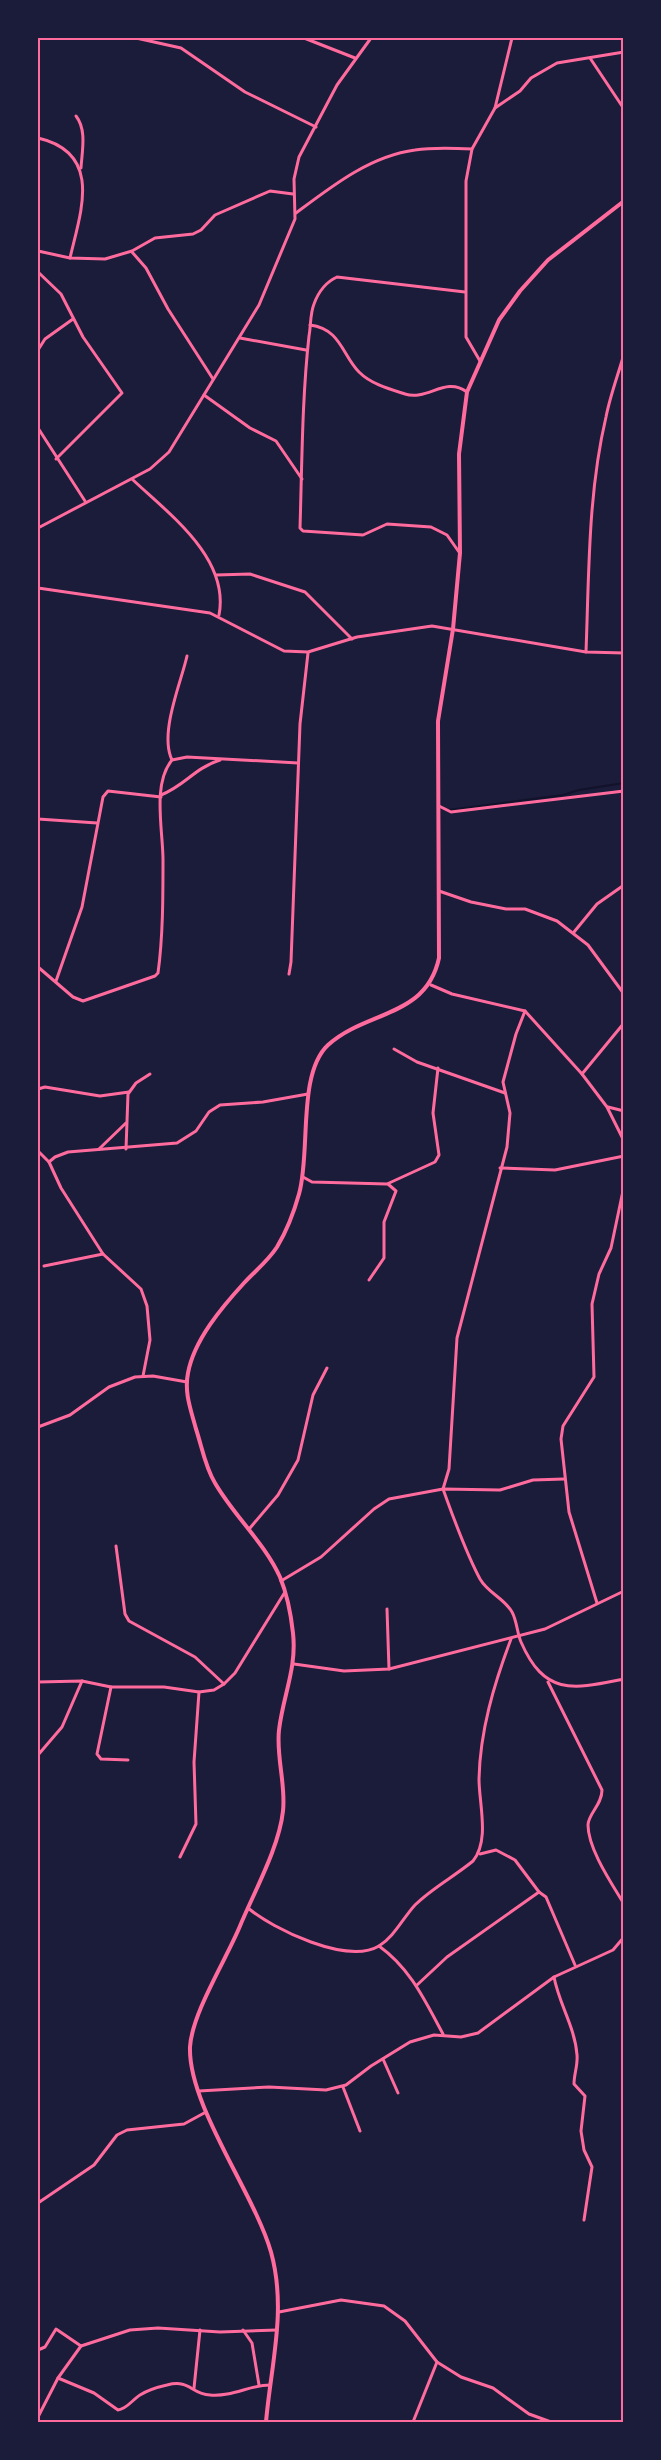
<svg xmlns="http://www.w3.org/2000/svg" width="661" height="2460" viewBox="0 0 661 2460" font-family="Figtree,sans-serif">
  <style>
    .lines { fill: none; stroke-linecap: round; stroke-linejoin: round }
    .stream { stroke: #12122b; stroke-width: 2 }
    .minor { stroke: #ff6b9d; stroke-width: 3 }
    .tertiary { stroke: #ff6b9d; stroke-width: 4 }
    .neatline { fill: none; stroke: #ff6b9d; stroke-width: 2 }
  </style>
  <rect width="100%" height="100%" fill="#1b1b3a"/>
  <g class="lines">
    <polyline class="stream" points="449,810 563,795 579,790 624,783"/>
    <g class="minor">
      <polyline points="136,38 181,48 245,92 316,127"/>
      <polyline points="304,38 355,58"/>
      <polyline points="590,58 624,109"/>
      <polyline points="495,108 520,91 531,78 557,63 624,52"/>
      <path d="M 76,116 C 87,130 82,151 81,168"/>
      <path d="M 38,138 C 103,153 81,211 70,258"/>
      <path d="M 296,213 C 332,186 370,156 415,150 C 434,147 453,148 472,149"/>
      <polyline points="38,251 70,258 105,259 132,251 155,238 193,234 201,230 215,215 270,191 293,194"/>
      <polyline points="132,252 146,268 168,309 213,379"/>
      <polyline points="38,272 61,294 83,337 122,393 56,459"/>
      <path d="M 310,325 C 341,329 342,355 359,372 C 371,384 389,389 405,394 C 428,401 445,376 467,392"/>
      <polyline points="240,338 306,350"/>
      <polyline points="38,350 45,339 73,319"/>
      <polyline points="480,361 466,337 466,181 472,149 495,108 512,38"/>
      <polyline points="204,395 250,428 276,441 302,479"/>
      <polyline points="38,428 85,501"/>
      <path d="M 132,479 C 169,514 230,558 219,615"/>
      <polyline points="38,528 150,469 169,452 259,305 295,219 294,179 299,157 337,85 371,38"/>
      <path d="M 459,552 L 447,535 L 431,527 L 387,524 L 363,535 L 303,531 L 300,528 C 302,464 302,399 309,336 C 311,325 310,314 314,304 C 318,293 326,282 337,277 L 465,292"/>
      <polyline points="216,575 250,574 305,592 352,639"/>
      <polyline points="38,588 210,613 284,651 308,652 357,637 432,626 586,652 624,653"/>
      <path d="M 586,652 C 589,574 588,493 606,417 C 610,396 618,375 624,354"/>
      <path d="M 172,760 C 159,733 181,683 187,656"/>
      <path d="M 161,795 C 186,785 193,769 220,760"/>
      <polyline points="439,806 451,812 624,791"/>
      <polyline points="38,819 97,823"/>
      <polyline points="439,891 471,902 506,909 525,909 557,921 588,945 624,994"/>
      <polyline points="574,932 597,904 624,885"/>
      <path d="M 38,967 L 73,997 L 83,1001 L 155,976 L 158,973 C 163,937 163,896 163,860 C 163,830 152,784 172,760 L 187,757 L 298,763"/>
      <polyline points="289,974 291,962 300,724 308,653"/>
      <polyline points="56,981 82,907 103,797 108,791 161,797"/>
      <polyline points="431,985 452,994 525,1011 582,1074 607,1107 624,1141"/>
      <path d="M 525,1011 L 516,1034 L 503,1082 L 510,1113 L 507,1147 L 457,1338 L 449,1469 L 443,1489 C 454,1519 465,1551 480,1579 C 488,1593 504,1598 512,1612 C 517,1621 517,1633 521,1642 C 545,1697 574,1689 624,1679"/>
      <polyline points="394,1049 417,1062 505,1093"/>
      <polyline points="582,1074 624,1023"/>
      <polyline points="38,1089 45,1087 100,1096 129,1092"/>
      <polyline points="608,1107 624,1111"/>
      <polyline points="99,1149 126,1123"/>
      <polyline points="126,1149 128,1094 136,1083 150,1074"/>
      <polyline points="38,1151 49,1162 61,1188 103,1254 141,1289 147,1306 150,1340 143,1376"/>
      <polyline points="49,1162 55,1157 68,1152 177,1143 196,1131 209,1112 220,1105 263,1102 308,1094"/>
      <polyline points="500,1168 555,1170 624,1156"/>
      <polyline points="303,1177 312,1182 387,1184 435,1162 439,1155 433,1113 438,1068"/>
      <polyline points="44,1266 103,1254"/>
      <polyline points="369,1280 384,1258 384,1222 396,1191 388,1184"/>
      <polyline points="38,1427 70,1415 109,1387 135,1377 153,1376 187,1382"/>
      <polyline points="250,1528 278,1495 298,1460 313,1395 327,1368"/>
      <polyline points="116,1546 125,1614 129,1621 195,1657 224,1684"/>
      <polyline points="281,1581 321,1557 374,1509 389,1499 443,1489 500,1490 533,1480 564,1479"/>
      <polyline points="597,1603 569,1512 561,1439 563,1426 594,1377 592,1304 599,1274 611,1248 624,1186"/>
      <polyline points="387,1609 389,1669"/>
      <polyline points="294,1664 344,1671 389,1669 545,1629 624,1591"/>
      <polyline points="38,1682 82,1681 111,1687 164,1687 199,1692 214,1690 224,1684 235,1673 285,1592"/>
      <path d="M 548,1682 L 602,1790 C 602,1805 588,1814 588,1825 C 588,1849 612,1884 624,1904"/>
      <polyline points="111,1687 97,1754 101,1759 128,1760"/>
      <polyline points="38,1755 62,1727 82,1681"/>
      <polyline points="623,1850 624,1851"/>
      <polyline points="480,1854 496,1850 515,1860 539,1892"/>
      <polyline points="180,1857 196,1824 194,1762 199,1692"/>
      <path d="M 248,1908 C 273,1929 347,1965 379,1946 C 394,1937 403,1918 415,1905 C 432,1888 455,1876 473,1861 C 490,1840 479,1804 479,1779 C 480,1731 494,1684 511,1639"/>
      <path d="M 379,1946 C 411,1969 425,2001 443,2034"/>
      <path d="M 554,1977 C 559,2004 575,2027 577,2055 C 578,2065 574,2074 574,2084 L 585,2096 L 581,2131 L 584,2150 L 592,2167 L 584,2220"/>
      <polyline points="417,1985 447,1957 539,1892 546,1897 575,1965"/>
      <polyline points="383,2059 398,2093"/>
      <polyline points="343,2087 360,2131"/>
      <polyline points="199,2091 269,2087 326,2090 346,2085 371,2066 410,2042 434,2035 461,2037 478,2033 554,1977 613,1950 624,1937"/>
      <polyline points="38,2203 94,2165 117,2135 127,2130 184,2124 206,2112"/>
      <polyline points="279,2312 341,2300 384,2306 405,2321 437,2362 461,2377 493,2388 529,2414 551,2422"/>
      <polyline points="243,2330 252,2343 259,2385"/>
      <polyline points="38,2350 45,2347 56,2329 81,2346 130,2330 158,2328 220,2332 277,2330"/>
      <path d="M 58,2378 L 94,2393 L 118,2410 C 127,2409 132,2400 140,2395 C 148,2390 158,2387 167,2385 C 190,2379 191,2394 210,2395 C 232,2397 250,2385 270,2385"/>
      <polyline points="194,2388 200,2330"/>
      <polyline points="38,2417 58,2378 81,2346"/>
      <polyline points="413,2422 437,2362"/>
    </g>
    <path class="tertiary" d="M 266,2422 C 271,2364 287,2310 271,2252 C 254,2193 188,2105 190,2047 C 192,2013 226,1960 240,1926 C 254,1892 279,1848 283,1811 C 286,1784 276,1757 279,1730 C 283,1696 297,1668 293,1633 C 291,1615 287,1594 280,1577 C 264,1542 234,1516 215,1483 C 205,1467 202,1447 196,1429 C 191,1410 184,1393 188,1373 C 194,1340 222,1307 244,1283 C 255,1271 268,1261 277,1247 C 286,1232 294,1212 299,1194 C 311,1152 297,1074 328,1045 C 367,1010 426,1018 439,958 L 438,721 L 453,629 L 460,553 L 459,454 L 467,392 L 499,320 L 520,291 L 548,260 L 624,201"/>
  </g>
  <rect width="661" height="2460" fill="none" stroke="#1b1b3a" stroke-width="78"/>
  <rect x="39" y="39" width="583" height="2382" class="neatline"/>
</svg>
